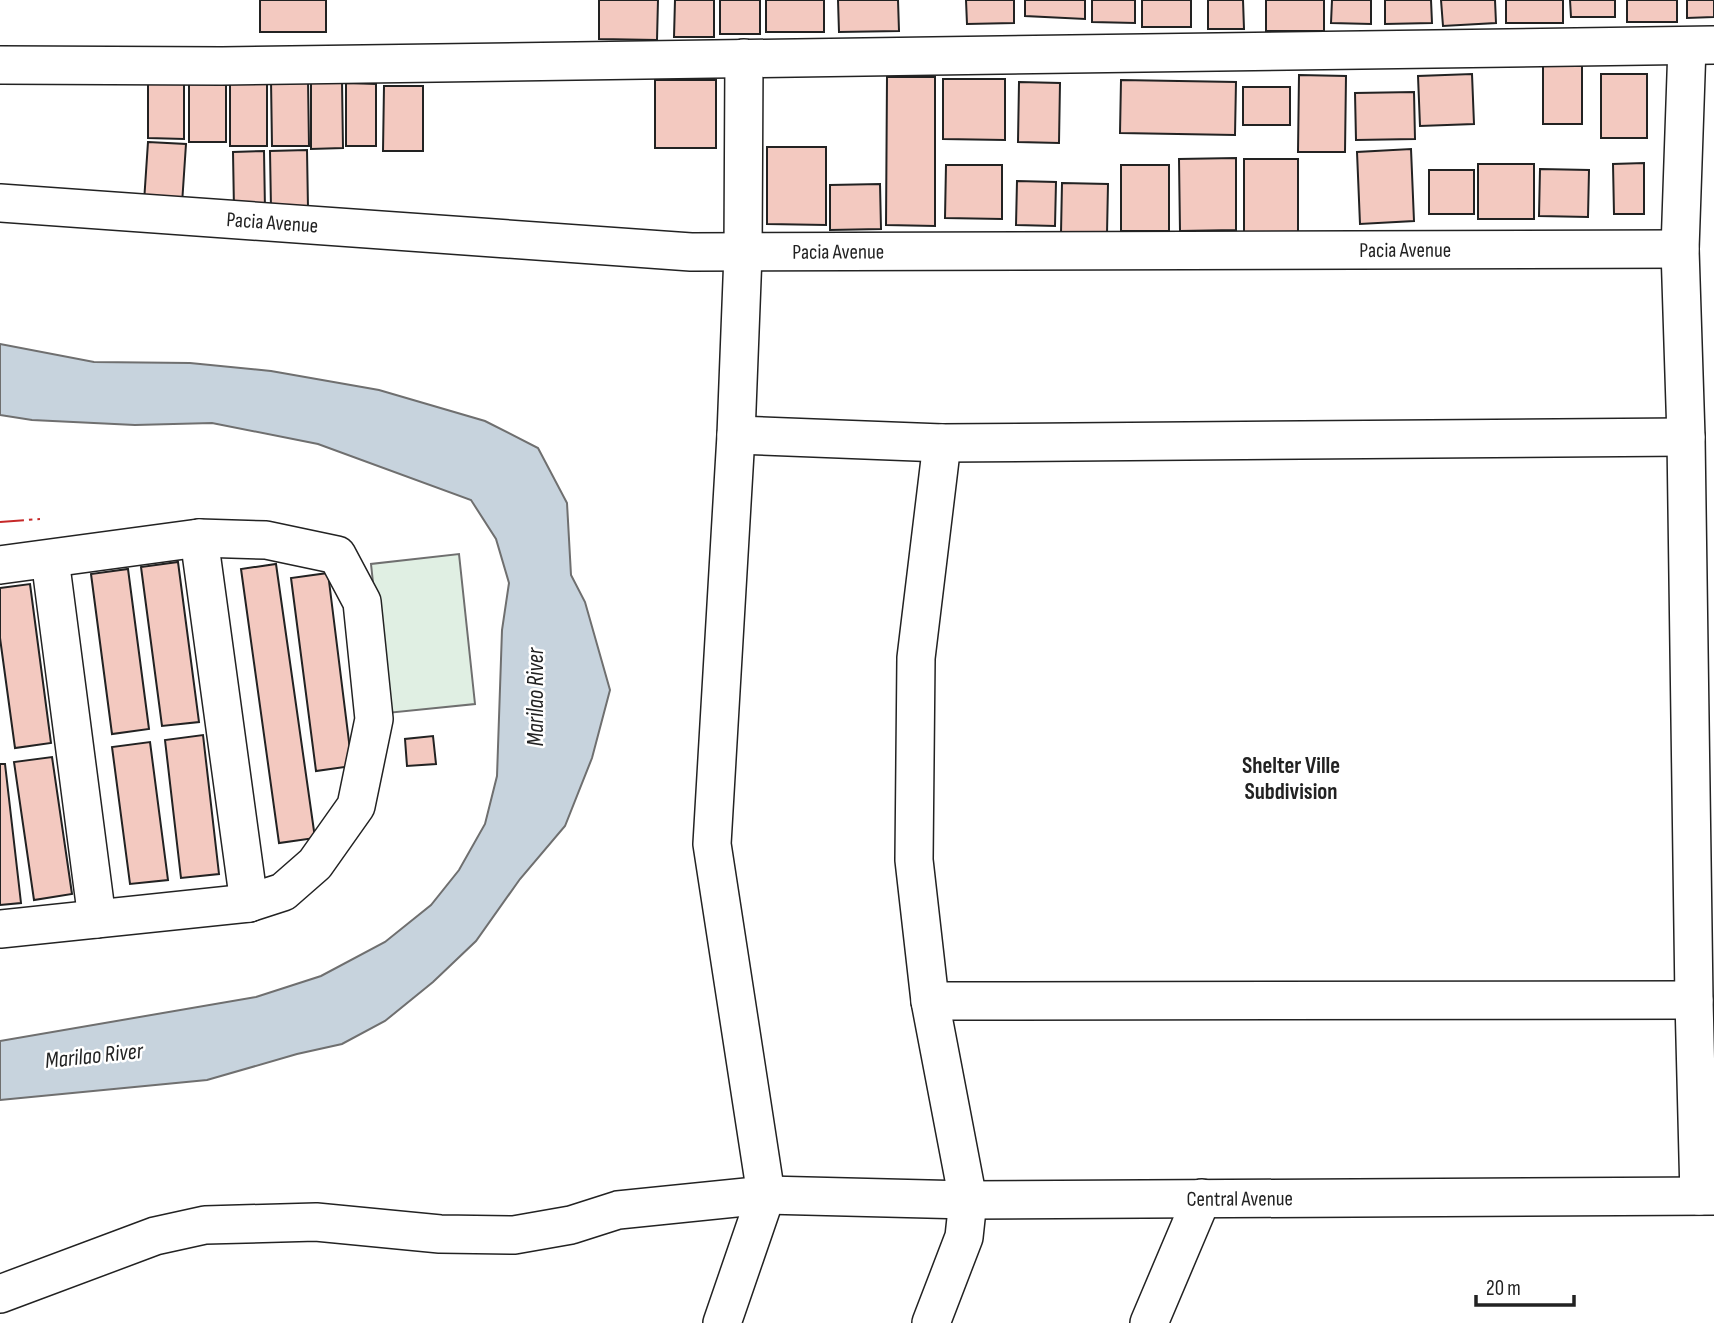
<svg xmlns="http://www.w3.org/2000/svg" width="1714" height="1323" viewBox="0 0 1714 1323" font-family="'Sofia Sans Condensed',sans-serif">
  <style>
    .green { fill: #e0efe3; stroke: #6f6f6f; stroke-width: 2 }
    .water { fill: #c7d3dd; stroke: #6f6f6f; stroke-width: 2 }
    .building { fill: #f3c9c0; stroke: #222; stroke-width: 2 }
    .lines { fill: none; stroke-linecap: round; stroke-linejoin: round }
    .minor-casing { stroke: #222; stroke-width: 40 }
    .minor { stroke: #fff; stroke-width: 37 }
    .power { stroke: #c62828; stroke-width: 2; stroke-dasharray: 24 5 3.5 5; stroke-linecap: butt }
    .labels { text-anchor: middle; dominant-baseline: central; stroke-width: 5; stroke-linejoin: round; paint-order: stroke }
    .street-label { font-size: 21px; fill: #222; stroke: #fff }
    .water-label { font-size: 23px; font-style: italic; fill: #222; stroke: #fff }
    .neighbourhood-label { font-size: 23px; font-weight: bold; fill: #222; stroke: #fff }
  </style>
  <rect width="100%" height="100%" fill="#fff"/>
  <polygon class="green" points="459,554 475,704 387,713 371,564"/>
  <polygon class="water" points="0,344 94,362 190,363 271,371 379,390 485,421 538,448 567,503 571,575 585,602 610,690 592,758 565,826 520,879 476,941 433,982 385,1021 342,1044 297,1054 207,1080 0,1100 0,1041 256,997 321,976 385,942 431,905 459,870 485,824 497,776 502,630 509,583 496,539 471,500 318,444 212,423 135,425 32,420 0,415"/>
  <g class="building">
    <rect x="260" y="0" width="66" height="32"/>
    <polygon points="599,0 658,0 657,40 599,39"/>
    <polygon points="675,0 714,0 714,37 674,37"/>
    <rect x="720" y="0" width="40" height="34"/>
    <rect x="766" y="0" width="58" height="32"/>
    <polygon points="838,0 898,0 899,31 839,32"/>
    <polygon points="966,0 1014,0 1014,23 967,24"/>
    <polygon points="1025,0 1085,0 1085,19 1025,16"/>
    <polygon points="1092,0 1135,0 1135,23 1092,22"/>
    <rect x="1142" y="0" width="49" height="27"/>
    <polygon points="1208,0 1243,0 1244,29 1208,29"/>
    <rect x="1266" y="0" width="58" height="31"/>
    <polygon points="1332,0 1371,0 1371,24 1331,23"/>
    <polygon points="1385,0 1431,0 1432,23 1385,24"/>
    <polygon points="1441,0 1495,0 1496,23 1443,26"/>
    <rect x="1506" y="0" width="57" height="23"/>
    <polygon points="1570,0 1615,0 1615,17 1571,17"/>
    <rect x="1627" y="0" width="50" height="22"/>
    <polygon points="1687,0 1714,0 1714,17 1687,18"/>
    <rect x="1543" y="66" width="39" height="58"/>
    <polygon points="1472,74 1474,124 1420,126 1418,76"/>
    <rect x="1601" y="74" width="46" height="64"/>
    <polygon points="1299,75 1346,76 1345,152 1298,152"/>
    <polygon points="887,77 935,77 935,226 886,225"/>
    <polygon points="308,79 309,146 272,146 271,80"/>
    <polygon points="943,79 1005,79 1005,140 943,139"/>
    <rect x="655" y="80" width="61" height="68"/>
    <polygon points="1121,80 1236,82 1235,135 1120,133"/>
    <polygon points="148,81 184,81 184,139 148,138"/>
    <rect x="189" y="81" width="37" height="61"/>
    <rect x="230" y="81" width="37" height="65"/>
    <polygon points="311,81 342,81 343,148 311,149"/>
    <polygon points="1019,82 1060,83 1059,143 1018,142"/>
    <polygon points="346,83 376,84 376,146 346,146"/>
    <polygon points="384,86 423,86 423,151 383,151"/>
    <rect x="1243" y="87" width="47" height="38"/>
    <polygon points="1414,92 1415,139 1356,140 1355,93"/>
    <polygon points="148,142 186,144 182,204 144,202"/>
    <polygon points="767,147 826,147 826,225 767,224"/>
    <polygon points="1411,149 1414,221 1360,224 1357,152"/>
    <polygon points="307,150 308,208 271,209 270,151"/>
    <polygon points="264,151 265,210 234,210 233,152"/>
    <polygon points="1236,158 1236,230 1180,231 1179,159"/>
    <rect x="1244" y="159" width="54" height="74"/>
    <polygon points="1644,163 1644,214 1614,214 1613,164"/>
    <rect x="1478" y="164" width="56" height="55"/>
    <polygon points="946,165 1002,165 1002,219 945,218"/>
    <rect x="1121" y="165" width="48" height="66"/>
    <polygon points="1540,169 1589,170 1588,217 1539,216"/>
    <rect x="1429" y="170" width="45" height="44"/>
    <polygon points="1017,181 1056,182 1055,226 1016,225"/>
    <polygon points="1062,183 1108,184 1107,234 1061,233"/>
    <polygon points="880,184 881,229 830,230 830,185"/>
    <polygon points="178,562 199,722 162,726 141,567"/>
    <polygon points="276,564 315,838 279,843 241,569"/>
    <polygon points="128,569 149,729 112,734 91,574"/>
    <polygon points="328,573 352,766 316,771 291,578"/>
    <polygon points="30,584 51,743 15,748 0,638 0,588"/>
    <polygon points="203,735 219,874 181,878 165,740"/>
    <polygon points="433,736 436,764 407,766 405,739"/>
    <polygon points="150,742 168,880 130,884 112,747"/>
    <polygon points="52,757 72,894 34,900 14,762"/>
    <polygon points="0,764 5,764 21,903 0,905"/>
  </g>
  <g class="lines">
    <g class="minor-casing">
      <g id="minor">
        <polyline points="1687,46 1680,249 1686,437 1694,1000 1699,1196"/>
        <polyline points="0,65 222,66 1714,45"/>
        <path id="s1" d="M 0,203 L 691,252 L 1680,249"/>
        <polyline points="736,435 942,443 1686,437"/>
        <polyline points="199,538 249,903"/>
        <polyline points="50,559 97,919"/>
        <polyline points="0,565 199,538 266,540 337,555 362,602 374,719 356,806 315,864 283,892 249,903 0,929"/>
        <polyline points="930,1001 1694,1000"/>
        <path id="s2" d="M 0,1294 L 155,1236 L 205,1225 L 316,1222 L 440,1234 L 514,1235 L 571,1225 L 618,1210 L 766,1195 L 968,1200 L 1714,1196"/>
        <polyline points="722,1323 766,1195 712,844 736,435 743,254 744,58"/>
        <polyline points="931,1323 964,1237 968,1200 930,1001 914,860 916,658 942,443"/>
        <polyline points="1149,1323 1202,1198"/>
      </g>
    </g>
    <use href="#minor" class="minor"/>
    <polyline class="power" points="0,522 40,519"/>
  </g>
  <g class="labels">
    <g class="street-label">
      <text stroke="none"><textPath href="#s1" startOffset="273">Pacia Avenue</textPath></text>
      <text stroke="none"><textPath href="#s1" startOffset="1407">Pacia Avenue</textPath></text>
      <text stroke="none"><textPath href="#s1" startOffset="840">Pacia Avenue</textPath></text>
      <text stroke="none"><textPath href="#s2" startOffset="1256">Central Avenue</textPath></text>
    </g>
    <g class="water-label">
      <text transform="translate(536 697) rotate(-90)">Marilao River</text>
      <text transform="translate(94 1056) rotate(-6)">Marilao River</text>
    </g>
    <g class="neighbourhood-label">
      <text x="1291" y="766">Shelter Ville<tspan x="1291" dy="26">Subdivision</tspan></text>
    </g>
  </g>
  <path d="M1476 1295v10h98v-10" fill="none" stroke="#222222" stroke-width="3.5"/>
  <text x="1486" y="1295" font-size="21" fill="#222222" stroke="#ffffff" stroke-width="5" paint-order="stroke">20 m</text>
</svg>
